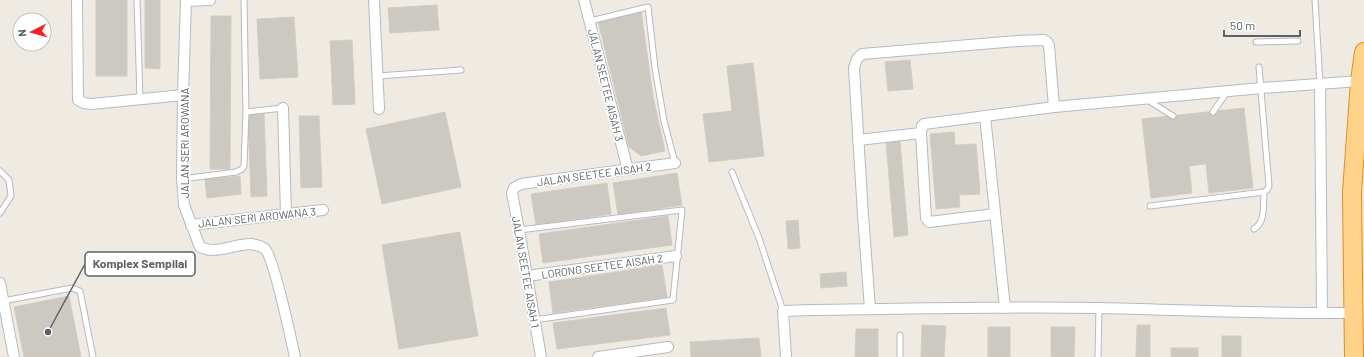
<svg xmlns="http://www.w3.org/2000/svg" width="1364" height="357" viewBox="0 0 1364 357" font-family="Barlow,sans-serif">
  <style>
    .building { fill: #ccc8c2; stroke: #d5ccc0 }
    .lines { fill: none; stroke-linecap: round; stroke-linejoin: round }
    .service-casing { stroke: #b6babe; stroke-width: 7 }
    .minor-casing { stroke: #b6babe; stroke-width: 12 }
    .motorway-casing { stroke: #f28b00; stroke-width: 20 }
    .service { stroke: #fff; stroke-width: 5 }
    .minor { stroke: #fff; stroke-width: 10 }
    .motorway { stroke: #ffd48a; stroke-width: 18 }
    .labels { text-anchor: middle; dominant-baseline: central; stroke-width: 3.5; stroke-linejoin: round; paint-order: stroke }
    .street-label { font-size: 11px; fill: #5b6165; stroke: #fff }
    .leader { fill: none; stroke: #5b6165; stroke-width: 1.5 }
    .callout-dot { fill: #5b6165; stroke: #fff; stroke-width: 1.5 }
    .callout { fill: #fff; stroke: #5b6165; stroke-width: 1.5 }
    .callout-label { font-size: 12px; text-anchor: middle; font-weight: bold; fill: #5b6165 }
  </style>
  <rect width="100%" height="100%" fill="#efebe3"/>
  <g class="building">
    <rect x="96" y="0" width="31" height="76"/>
    <polygon points="145,0 160,0 160,69 145,68"/>
    <polygon points="437,5 439,30 390,33 388,8"/>
    <polygon points="641,10 653,96 665,151 641,156 629,147 598,21"/>
    <polygon points="211,16 231,16 230,169 210,169"/>
    <polygon points="294,17 298,77 260,79 257,19"/>
    <polygon points="352,40 355,104 333,105 330,41"/>
    <polygon points="910,60 913,89 888,91 885,62"/>
    <polygon points="753,63 764,156 709,162 703,114 732,111 727,66"/>
    <polygon points="1244,108 1253,188 1209,193 1206,164 1189,166 1192,193 1151,198 1142,119"/>
    <polygon points="445,112 461,187 382,204 366,129"/>
    <polygon points="264,113 267,196 251,197 248,114"/>
    <polygon points="299,116 319,116 322,187 301,188"/>
    <polygon points="954,132 955,145 976,144 980,194 959,195 960,207 936,209 930,134"/>
    <polygon points="900,141 908,235 894,237 886,142"/>
    <polygon points="677,173 682,205 618,215 613,183"/>
    <polygon points="240,176 241,194 207,198 205,179"/>
    <polygon points="607,183 611,214 536,225 531,194"/>
    <polygon points="668,216 672,245 543,263 539,234"/>
    <polygon points="798,220 800,248 788,249 786,221"/>
    <polygon points="460,232 478,336 399,349 382,245"/>
    <polygon points="662,265 667,297 553,313 549,282"/>
    <polygon points="846,272 847,286 821,288 820,274"/>
    <polygon points="69,296 81,357 24,357 14,307"/>
    <polygon points="666,308 670,335 557,349 553,323"/>
    <polygon points="922,325 946,326 944,357 921,357"/>
    <polygon points="1137,325 1150,325 1150,357 1136,357"/>
    <rect x="988" y="327" width="22" height="30"/>
    <polygon points="1051,327 1075,327 1074,357 1051,357"/>
    <polygon points="856,329 878,329 878,357 855,357"/>
    <rect x="1222" y="336" width="19" height="21"/>
    <polygon points="759,338 761,357 691,357 690,342"/>
    <rect x="1171" y="348" width="27" height="9"/>
  </g>
  <g class="lines">
    <g class="service-casing">
      <g id="service">
        <polyline points="137,0 140,99"/>
        <polyline points="1315,0 1320,83"/>
        <polyline points="590,21 648,7 655,68 664,121 675,163"/>
        <polyline points="1256,42 1298,41"/>
        <polyline points="378,76 461,70"/>
        <polyline points="1146,99 1173,116"/>
        <polyline points="246,112 283,108"/>
        <polyline points="1213,112 1227,92"/>
        <polyline points="0,171 9,180 11,196 0,213"/>
        <polyline points="732,172 759,238 783,311"/>
        <polyline points="182,179 236,172 242,169 244,166 246,112 244,0"/>
        <polyline points="1150,206 1264,192 1267,190 1269,186 1259,67"/>
        <path d="M 1254,229 C 1266,222 1263,204 1264,192"/>
        <polyline points="519,230 682,210 673,300 534,320"/>
        <polyline points="3,301 72,288 80,291 93,357"/>
        <polyline points="900,357 900,335"/>
        <polyline points="1098,357 1099,308"/>
      </g>
    </g>
    <g class="minor-casing">
      <g id="minor">
        <polyline points="77,0 78,100 84,103 92,104 183,95"/>
        <path d="M 186,0 L 183,95 L 182,179 L 184,205 L 200,247 C 216,255 233,244 251,244 C 256,245 260,245 265,249 C 274,258 291,339 295,357"/>
        <polyline points="374,0 379,109"/>
        <polyline points="584,0 628,170"/>
        <polyline points="186,1 210,0"/>
        <polyline points="1320,83 1322,313"/>
        <polyline points="283,108 286,214"/>
        <polyline points="985,116 1005,308"/>
        <polyline points="858,140 921,133"/>
        <polyline points="995,214 929,222 926,218 921,133 922,126 924,124 1054,107 1262,88 1360,81"/>
        <polyline points="191,225 323,210"/>
        <polyline points="527,276 676,256"/>
        <polyline points="0,283 14,357"/>
        <polyline points="870,309 863,215 854,68 857,59 862,54 1017,41 1044,40 1047,42 1049,46 1054,107"/>
        <polyline points="541,357 519,230 512,193 514,188 521,184 675,163"/>
        <polyline points="598,357 668,347"/>
        <path d="M 786,357 L 783,311 L 812,310 C 908,309 1004,306 1099,308 C 1184,310 1269,314 1354,313"/>
      </g>
    </g>
    <g class="motorway-casing">
      <polyline id="motorway" points="1354,357 1352,192 1360,81 1364,52"/>
    </g>
    <use href="#service" class="service"/>
    <use href="#minor" class="minor"/>
    <use href="#motorway" class="motorway"/>
  </g>
  <g class="labels">
    <g class="street-label">
      <text transform="translate(606 85) rotate(76)">JALAN SEETEE AISAH 3</text>
      <text transform="translate(184 143) rotate(-90)">JALAN SERI AROWANA</text>
      <text transform="translate(594 174) rotate(-8)">JALAN SEETEE AISAH 2</text>
      <text transform="translate(257 217) rotate(-6)">JALAN SERI AROWANA 3</text>
      <text transform="translate(602 266) rotate(-8)">LORONG SEETEE AISAH 2</text>
      <text transform="translate(526 272) rotate(80)">JALAN SEETEE AISAH 1</text>
    </g>
  </g>
  <path class="leader" d="M48 332L85 264"/>
  <circle class="callout-dot" cx="48" cy="332" r="4"/>
  <rect class="callout" x="85" y="252" width="110" height="24" rx="4"/>
  <g class="callout-label">
    <text x="140" y="268">Komplex Sempilai</text>
  </g>
  <g transform="translate(32 32) rotate(264)"><circle r="19" fill="#ffffff" stroke="#bdc0c1"/>
  <path d="M0-3L7 15L0 10L-7 15Z" fill="#fa1e25"/>
  <text y="-6" font-size="11" font-weight="bold" text-anchor="middle" fill="#5b6165">N</text>
  </g>
  <path d="M1224 30v6h76v-6" fill="none" stroke="#5b6165" stroke-width="2"/>
  <text x="1230" y="30" font-size="12" fill="#5b6165" stroke="#ffffff" stroke-width="3" paint-order="stroke">50 m</text>
</svg>
